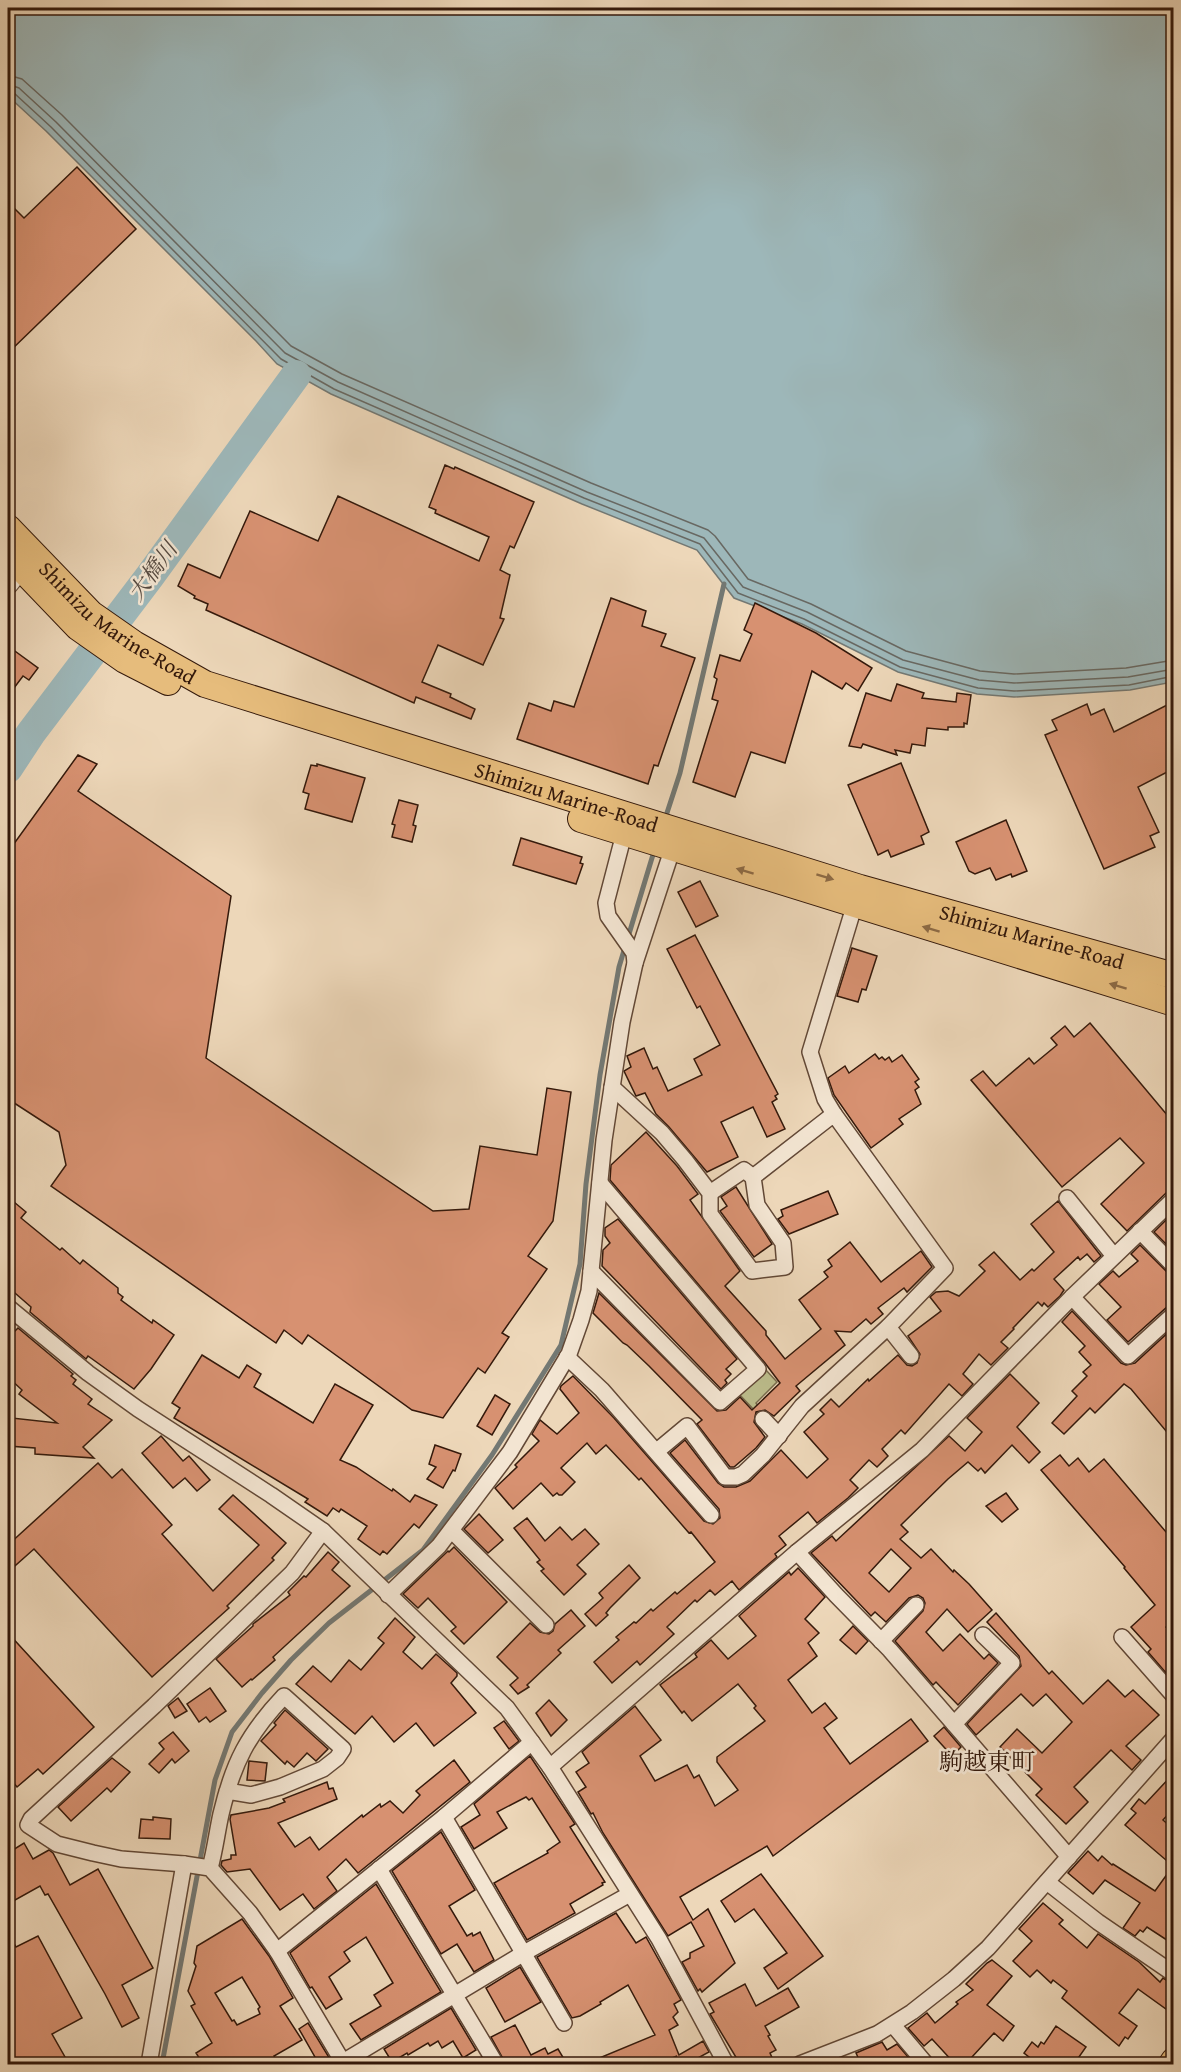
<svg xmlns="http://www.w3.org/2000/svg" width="1181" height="2072" viewBox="0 0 1181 2072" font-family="'Gentium Book Plus','Noto Serif JP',serif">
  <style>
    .green { fill: #bcbd8c; stroke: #786b4c; stroke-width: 1.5 }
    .water { fill: #9db7b9; stroke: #737873; stroke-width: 1.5 }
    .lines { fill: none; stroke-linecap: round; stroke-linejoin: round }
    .shore { stroke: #686862; stroke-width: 1.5 }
    .stream { stroke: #737873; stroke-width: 5 }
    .river { stroke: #9db7b9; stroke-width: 30 }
    .building { fill: #d79171; stroke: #34190b; stroke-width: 1.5; fill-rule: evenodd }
    .minor-casing { stroke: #624836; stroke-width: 18 }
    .tertiary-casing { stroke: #624836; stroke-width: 22 }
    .trunk-casing { stroke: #34190b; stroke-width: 28 }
    .minor { stroke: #f3e5d2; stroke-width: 15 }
    .tertiary { stroke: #f3e5d2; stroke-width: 20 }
    .trunk { stroke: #e6bc7c; stroke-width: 26 }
    .oneway { fill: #8d6a44 }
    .labels { text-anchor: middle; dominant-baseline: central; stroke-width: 5; stroke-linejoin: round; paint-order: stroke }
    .street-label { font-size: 21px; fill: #34190b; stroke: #f3e5d2 }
    .water-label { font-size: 22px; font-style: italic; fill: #54483f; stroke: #f3e5d2 }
    .quarter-label { font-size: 24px; fill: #34190b; stroke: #f3e5d2 }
  </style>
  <rect width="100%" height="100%" fill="#edd7b9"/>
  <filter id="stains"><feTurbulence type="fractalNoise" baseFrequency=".00333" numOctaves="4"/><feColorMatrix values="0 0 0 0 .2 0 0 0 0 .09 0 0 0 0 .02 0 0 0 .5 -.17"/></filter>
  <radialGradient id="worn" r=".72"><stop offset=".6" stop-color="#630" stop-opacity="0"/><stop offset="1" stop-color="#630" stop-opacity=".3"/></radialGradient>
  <polygon class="green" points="765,1369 777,1382 756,1403 762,1411 758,1414 737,1392"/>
  <polygon class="water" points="8,8 1173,8 1173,682 1130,690 1014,697 977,694 898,672 802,624 734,598 697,550 582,504 331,394 277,364 256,341 46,131 8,96"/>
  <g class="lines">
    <g class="shore">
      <polyline points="8,75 22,79 62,115 291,346 342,374 591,483 708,530 715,536 748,579 811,604 906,651 980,671 1014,674 1126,668 1174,660"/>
      <polyline points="8,84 19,88 56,122 285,353 338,382 587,492 704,538 743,587 807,612 903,660 979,680 1014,683 1128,677 1174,669"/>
      <polyline points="8,92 14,93 51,127 281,359 334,389 584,498 700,544 738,593 804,619 900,667 978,688 1014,691 1129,685 1174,676"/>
    </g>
    <g class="stream">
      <polyline points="665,819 680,773 724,584"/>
      <polyline points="162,2064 215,1780 232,1732 262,1693 291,1660 329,1623 423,1550 492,1455 561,1345 580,1264 586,1184 600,1075 619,967 655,848"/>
    </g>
    <polyline class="river" points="8,768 31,733 150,576 296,375"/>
  </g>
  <g class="building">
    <polygon points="77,167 136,229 8,353 8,216 15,209 24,218"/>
    <polygon points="445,465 454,469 455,467 534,502 514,548 510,546 500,570 510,575 500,618 504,619 483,665 438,645 422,682 451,694 450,697 475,709 471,719 416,697 414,703 206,610 208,604 194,598 195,596 178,586 188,564 220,578 250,511 318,541 338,496 479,561 489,537 435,513 436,510 429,507"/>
    <polygon points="611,598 646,611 642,626 666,634 661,646 695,658 658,766 654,765 648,784 517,739 529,703 551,711 554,701 574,707"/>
    <polygon points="755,603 816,633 872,668 858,691 846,683 842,689 812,671 785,763 751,752 735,797 693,782 718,701 712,699 717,679 714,677 720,655 740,661 752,634 744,630"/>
    <polygon points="8,646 38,668 29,680 23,676 8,696"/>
    <polygon points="897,684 924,693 922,698 956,702 957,693 971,695 967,724 964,723 964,727 948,727 948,730 927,728 925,746 912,744 910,753 895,750 897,755 863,744 861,748 849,746 866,693 891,701"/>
    <polygon points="1173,702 1173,769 1138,787 1159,832 1150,836 1155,847 1104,869 1045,735 1057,730 1052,720 1087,704 1091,715 1104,709 1114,732"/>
    <polygon points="78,755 97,764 78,791 231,896 206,1058 433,1211 469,1209 480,1146 537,1155 547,1088 571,1092 553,1221 528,1256 547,1269 502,1333 509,1337 485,1373 478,1368 443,1418 412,1410 308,1335 302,1344 284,1330 276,1343 51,1186 66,1165 59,1132 8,1099 8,1087 13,1079 8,1075 8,852"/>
    <polygon points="901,763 929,832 921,836 924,844 891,857 888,850 878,855 848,785"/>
    <polygon points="317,764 365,778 352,822 305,809 309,794 303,792 311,765 317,766"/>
    <polygon points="399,800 418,805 413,825 416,826 412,842 392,837 395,825 392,824"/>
    <polygon points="1006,820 1027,871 1012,877 1011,874 996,880 990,868 975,874 969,871 956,842"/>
    <polygon points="521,838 582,857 580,863 583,864 576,884 513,865"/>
    <polygon points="700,881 718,916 696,927 678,892"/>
    <polygon points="695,935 778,1094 775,1096 777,1099 772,1102 785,1129 767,1137 753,1107 721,1122 738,1157 707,1172 669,1127 656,1114 645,1093 636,1096 624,1071 631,1067 627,1056 644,1048 653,1069 657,1067 668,1091 702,1075 694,1059 720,1045 700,1006 697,1008 667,949"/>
    <polygon points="852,948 877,956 866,990 862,989 858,1002 837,996"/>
    <polygon points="1090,1023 1173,1122 1173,1189 1167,1192 1127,1231 1101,1204 1144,1163 1120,1138 1062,1187 971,1080 983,1071 996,1086 1029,1058 1034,1064 1057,1045 1051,1038 1065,1026 1074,1037"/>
    <polygon points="875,1054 879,1059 882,1057 885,1060 889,1057 892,1062 902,1055 919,1079 915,1082 919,1087 915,1090 921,1104 899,1119 903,1124 871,1148 834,1095 828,1078 845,1066 849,1073"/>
    <polygon points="646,1132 677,1166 698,1194 690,1200 740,1271 725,1286 766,1331 766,1335 785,1359 821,1329 799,1300 828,1277 824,1272 832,1266 828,1260 850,1242 881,1282 921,1251 932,1267 907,1292 904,1288 878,1308 883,1314 871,1324 866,1319 851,1332 835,1331 845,1345 796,1386 800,1391 774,1416 765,1410 756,1412 754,1422 765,1437 756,1448 734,1467 730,1467 697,1424 702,1420 649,1366 627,1345 623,1343 593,1313 599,1293 717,1411 726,1410 740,1397 752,1410 780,1383 765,1363 610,1180 611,1165"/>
    <polygon points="736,1187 772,1244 754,1257 720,1211 727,1206 721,1197"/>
    <polygon points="828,1191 838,1214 789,1234 778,1219 783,1216 781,1210"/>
    <polygon points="8,1197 26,1212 21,1218 60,1250 62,1248 80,1264 83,1260 118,1288 118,1293 123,1297 121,1300 152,1323 153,1320 174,1335 151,1369 134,1389 88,1356 86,1359 30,1312 31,1307 8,1287"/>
    <polygon points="1058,1201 1101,1256 1094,1262 1087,1254 1080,1260 1078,1257 1054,1279 1064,1290 1060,1296 1048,1307 1044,1303 1042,1306 1038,1302 1013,1328 1014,1329 1001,1342 1008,1348 991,1365 979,1354 963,1374 973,1384 962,1396 949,1384 905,1434 901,1430 882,1449 888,1456 877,1467 869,1460 850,1480 858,1488 848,1498 817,1523 808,1512 779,1536 786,1545 775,1554 777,1557 739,1590 732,1581 715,1595 710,1590 697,1602 695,1600 667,1627 674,1634 640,1665 637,1661 612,1683 594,1662 619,1640 616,1637 634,1622 636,1623 651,1609 653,1611 675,1592 677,1594 715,1562 691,1532 689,1533 649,1487 641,1478 639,1480 606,1445 596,1454 587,1443 561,1468 575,1482 562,1495 559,1495 557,1493 553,1496 541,1483 513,1509 495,1488 517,1467 515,1465 539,1441 532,1434 540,1420 557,1434 579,1413 560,1389 561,1386 573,1376 614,1418 704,1521 713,1524 720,1518 719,1509 670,1453 685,1440 718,1483 724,1487 736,1487 750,1481 781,1450 807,1478 828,1459 804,1432 824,1414 820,1410 831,1399 839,1407 868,1379 869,1381 898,1355 907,1365 912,1366 917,1363 920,1354 908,1336 941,1311 930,1297 936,1292 948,1291 959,1296 985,1271 979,1265 994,1252 1020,1280 1032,1269 1034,1271 1054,1252 1031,1224"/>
    <polygon points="1172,1214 1173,1248 1172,1250 1154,1232"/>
    <polygon points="618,1219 737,1359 726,1369 731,1374 725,1380 727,1383 721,1389 602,1266 603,1250 610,1243 605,1236 605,1228"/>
    <polygon points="1140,1245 1173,1278 1173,1304 1167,1307 1128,1342 1107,1320 1121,1307 1099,1284 1113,1271 1119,1277 1138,1261 1131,1254"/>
    <polygon points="1072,1311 1121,1363 1126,1365 1135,1363 1173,1328 1173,1424 1166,1431 1131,1389 1124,1384 1095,1413 1090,1408 1064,1434 1052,1423 1077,1396 1072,1391 1087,1376 1083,1372 1091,1365 1079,1352 1085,1346 1062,1322"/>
    <polygon points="8,1325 15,1331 18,1328 73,1374 71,1376 76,1380 73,1384 92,1399 88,1404 112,1420 83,1447 94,1458 35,1454 35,1448 8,1446 12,1418 57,1423 19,1394 22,1390 8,1377"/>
    <polygon points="202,1355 239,1378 247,1365 261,1374 254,1387 313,1423 335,1384 373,1405 340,1460 356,1467 392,1491 393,1489 410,1502 415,1495 437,1505 419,1528 414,1524 387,1554 383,1551 380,1555 358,1539 367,1526 341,1509 339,1512 333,1508 327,1516 305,1502 308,1499 174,1418 180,1408 172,1403"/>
    <path d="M 1010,1374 L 1039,1403 L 1017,1427 L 1040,1452 L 1029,1463 L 1012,1445 L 985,1473 L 981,1468 L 978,1471 L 968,1462 L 948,1479 L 901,1525 L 908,1532 L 900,1539 L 921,1558 L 931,1549 L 953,1572 L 954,1570 L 969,1584 L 992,1610 L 968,1632 L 947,1609 L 926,1632 L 943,1651 L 960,1634 L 984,1659 L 989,1654 L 998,1663 L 958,1705 L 936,1682 L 933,1685 L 895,1641 L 923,1611 L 925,1603 L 923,1598 L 918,1595 L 909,1598 L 886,1622 L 875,1612 L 871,1616 L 811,1553 L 832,1536 L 836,1541 L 949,1436 L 965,1451 L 982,1432 L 967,1418 ZM 891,1549 L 911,1568 L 889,1592 L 869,1573 Z"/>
    <polygon points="495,1395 510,1404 492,1435 477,1426"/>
    <polygon points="161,1436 183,1461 189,1456 210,1480 197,1491 185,1478 173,1488 142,1453"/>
    <polygon points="435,1445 461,1454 455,1471 453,1470 443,1488 427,1479 436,1467 429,1464"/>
    <polygon points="1060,1455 1069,1466 1078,1458 1089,1472 1104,1459 1166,1532 1173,1525 1173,1621 1166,1627 1173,1635 1173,1681 1148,1652 1151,1649 1131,1627 1155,1605 1124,1568 1125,1567 1041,1470"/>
    <polygon points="98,1463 112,1478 122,1469 172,1525 162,1534 213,1591 259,1545 219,1509 233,1495 286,1543 272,1558 274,1560 227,1606 229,1608 152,1677 34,1549 8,1572 8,1545"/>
    <polygon points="1006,1493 1018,1509 1002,1522 986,1506"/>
    <polygon points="479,1514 503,1540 488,1553 464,1529"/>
    <polygon points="527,1518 545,1541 560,1527 572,1540 585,1529 599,1544 577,1565 586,1574 564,1595 541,1571 544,1569 537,1562 540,1560 514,1528"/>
    <polygon points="454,1547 507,1602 464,1644 451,1631 456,1627 428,1598 418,1608 403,1594 448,1551 449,1552"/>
    <polygon points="328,1552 339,1562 332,1570 350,1586 273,1657 275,1660 252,1680 251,1679 242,1687 216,1659 253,1626 253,1624 290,1595 288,1592 304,1576 306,1577"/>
    <polygon points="629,1565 640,1578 610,1608 606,1613 608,1615 596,1626 585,1614 603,1598 599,1593"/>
    <polygon points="798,1568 825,1597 805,1619 819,1633 808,1643 817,1656 788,1680 812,1713 825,1703 837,1718 824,1728 850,1764 911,1719 928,1741 773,1856 767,1846 680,1897 693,1920 708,1909 735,1963 702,1992 700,1989 698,1991 682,1962 690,1958 690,1953 704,1946 691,1922 668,1936 603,1833 593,1813 591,1814 578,1792 586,1787 576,1772 589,1763 582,1752 635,1706 661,1740 640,1756 655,1781 687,1765 694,1778 699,1775 715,1806 738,1790 717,1762 717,1757 765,1721 754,1708 756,1706 738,1684 692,1721 684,1711 682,1713 660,1685 697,1657 695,1654 711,1640 728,1659 756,1636 739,1616 789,1572 791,1575"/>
    <polygon points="571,1610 585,1626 558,1650 561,1653 527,1685 529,1687 518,1694 510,1685 518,1678 497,1657 530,1623 540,1632 549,1634 553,1631 555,1624"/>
    <polygon points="996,1613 1049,1674 1052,1671 1083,1704 1108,1680 1125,1697 1133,1690 1159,1715 1126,1746 1141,1760 1132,1770 1111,1750 1074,1787 1088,1802 1066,1824 1036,1795 1042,1789 1000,1747 1017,1729 1042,1753 1072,1722 1046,1694 1033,1706 1021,1694 976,1735 967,1724 1021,1666 1019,1656 987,1622"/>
    <polygon points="395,1618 415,1637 403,1652 422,1669 436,1654 457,1673 457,1676 451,1683 476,1713 434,1746 416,1723 394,1742 372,1716 355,1734 296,1684 313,1666 331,1682 349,1660 361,1670 384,1643 378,1638"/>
    <polygon points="853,1626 868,1641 856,1654 840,1640"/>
    <polygon points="8,1633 94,1727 43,1774 38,1769 17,1787 8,1776"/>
    <polygon points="210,1688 226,1711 210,1722 206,1717 199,1722 187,1704"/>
    <polygon points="178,1698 187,1711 175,1718 168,1706"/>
    <polygon points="549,1700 567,1720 551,1736 536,1713"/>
    <polygon points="285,1710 328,1749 316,1761 307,1753 294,1767 287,1761 285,1764 261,1741 276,1725 274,1723"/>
    <polygon points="504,1721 519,1741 509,1749 494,1728"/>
    <polygon points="944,1727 961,1747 952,1756 934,1736"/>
    <polygon points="173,1732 189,1751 175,1763 172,1759 159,1773 149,1764 164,1749 159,1743"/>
    <polygon points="530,1756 575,1824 570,1827 605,1882 602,1883 603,1885 570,1904 575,1913 527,1940 494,1883 548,1853 547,1851 560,1842 532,1798 529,1800 526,1797 497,1812 507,1828 474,1849 461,1827 480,1815 474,1804"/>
    <polygon points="112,1758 130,1772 111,1792 107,1788 71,1821 58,1807"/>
    <polygon points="454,1760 470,1782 358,1873 346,1859 327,1877 337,1891 314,1909 303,1894 280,1910 250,1869 227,1872 221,1865 222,1861 231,1859 231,1855 236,1855 230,1819 231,1815 269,1808 285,1802 283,1799 327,1782 329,1789 333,1788 337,1799 278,1823 295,1847 310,1837 319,1850 362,1815 363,1817 380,1804 381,1807 390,1801 403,1813 420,1795 416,1791"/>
    <polygon points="249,1761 267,1763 265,1781 247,1780"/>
    <polygon points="1173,1774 1173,1809 1163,1820 1173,1829 1173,1944 1147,1927 1143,1932 1140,1930 1135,1936 1123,1928 1140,1903 1128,1895 1105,1880 1093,1894 1068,1873 1088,1851 1098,1861 1102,1856 1112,1865 1113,1864 1155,1891 1173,1866 1125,1825 1136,1813 1131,1809 1139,1799 1145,1804"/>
    <polygon points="153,1817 171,1819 170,1839 139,1838 141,1819 153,1820"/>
    <polygon points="441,1832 475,1890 449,1906 467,1936 472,1933 473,1936 480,1932 494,1960 474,1972 457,1944 441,1954 392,1871"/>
    <polygon points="24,1843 33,1859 49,1850 53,1853 70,1885 98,1869 153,1968 122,1985 139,2018 122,2027 105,1994 48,1894 45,1895 40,1886 8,1904 8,1853"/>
    <polygon points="761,1874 823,1956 778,1989 764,1968 787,1953 754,1909 735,1922 721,1901"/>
    <polygon points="376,1884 441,1992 361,2040 350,2024 381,2006 374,1995 393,1983 366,1937 344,1952 350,1961 329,1977 342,1999 326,2009 312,1987 310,1988 290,1953"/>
    <polygon points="1043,1903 1063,1920 1059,1924 1087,1948 1098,1934 1139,1962 1160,1982 1163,1978 1173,1984 1173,2014 1138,1989 1119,2013 1137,2026 1128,2039 1125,2037 1119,2046 1062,1998 1067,1991 1053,1980 1051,1983 1037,1970 1030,1977 1013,1961 1032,1941 1019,1929"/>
    <polygon points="616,1913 636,1943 646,1937 681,2000 674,2004 678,2012 673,2017 678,2025 669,2030 679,2055 703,2041 709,2052 687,2064 662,2064 677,2056 657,2064 585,2064 655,2035 628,1985 600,2002 601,2004 580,2016 572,2018 537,1957"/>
    <path d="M 242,1919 L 269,1956 L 293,1998 L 280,2006 L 302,2040 L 274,2056 L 279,2064 L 203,2064 L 196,2053 L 212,2043 L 191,2006 L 195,2004 L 188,1991 L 196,1966 L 194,1963 L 197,1946 ZM 242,1977 L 260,2007 L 258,2009 L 260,2014 L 237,2025 L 234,2020 L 232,2021 L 215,1993 Z"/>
    <polygon points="8,1932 16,1947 38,1936 82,2018 52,2034 69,2064 8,2064"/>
    <polygon points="992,1960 1012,1976 987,2005 1014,2026 1003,2041 994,2033 972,2057 979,2064 955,2064 932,2039 924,2046 908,2028 927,2013 935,2023 958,2004 956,2002 973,1990 966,1984 987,1963"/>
    <polygon points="520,1967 541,2002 505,2022 486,1988"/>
    <polygon points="745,1984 756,2006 788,1988 799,2007 765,2026 770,2035 768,2036 776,2050 770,2053 775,2064 740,2064 710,2014 714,2012 709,2003"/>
    <polygon points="451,2008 476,2050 463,2058 453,2041 442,2048 438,2041 430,2046 428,2043 408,2055 407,2053 392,2062 384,2049"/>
    <polygon points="308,2023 333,2064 319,2064 299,2029"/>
    <polygon points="515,2025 531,2055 545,2048 548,2054 558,2049 567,2064 506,2064 491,2037"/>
    <polygon points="1056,2026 1086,2047 1074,2064 1038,2064 1024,2053 1032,2042 1038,2047 1041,2042 1044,2044"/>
    <polygon points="882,2042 887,2050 897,2044 914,2064 861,2064 856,2053"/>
  </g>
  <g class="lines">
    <g class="minor-casing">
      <g id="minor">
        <polyline points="635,963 675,841"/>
        <polyline points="612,1087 662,1133 685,1160 710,1193 710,1214 752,1271 785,1267 783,1243 757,1205 753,1177 834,1114 945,1268 888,1327 802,1406 763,1455 743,1474 736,1477 725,1477 687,1426 657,1451"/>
        <polyline points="834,1114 825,1099 810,1052 857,897"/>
        <polyline points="710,1193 744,1170 753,1177"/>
        <polyline points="1067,1198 1114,1256"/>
        <polyline points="1140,1231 1174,1266"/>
        <polyline points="591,1271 720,1402 758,1369 600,1183"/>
        <polyline points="1072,1297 1128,1356 1174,1314"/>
        <polyline points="8,1307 88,1373 138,1409 271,1495 323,1531 507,1708 550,1767 659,1939 726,2064"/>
        <polyline points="888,1327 911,1356"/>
        <polyline points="567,1357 602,1390 711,1515"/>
        <polyline points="763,1419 779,1436"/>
        <polyline points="323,1531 292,1573 154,1706 31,1819 28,1825 57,1844 93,1853 121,1859 184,1864 210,1868 250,1913 277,1951 344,2064"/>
        <polyline points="452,1531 546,1625"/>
        <polyline points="797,1552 836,1595 890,1650 1069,1857"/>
        <polyline points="388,1595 439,1546 510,1452 569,1354 581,1320 589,1291 604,1140 622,1022 635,963 634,953 608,916 606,903 626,826"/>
        <polyline points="1122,1637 1174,1696"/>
        <polyline points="881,1641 916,1605"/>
        <polyline points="954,1724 1012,1663 983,1635"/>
        <polyline points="550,1767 797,1552 922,1450 1072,1297 1174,1199"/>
        <polyline points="444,1817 564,2023"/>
        <path d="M 210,1868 C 215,1850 217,1832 221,1814 C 233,1763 248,1734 284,1696 L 343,1749 L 337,1758 L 323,1769 L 280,1787 L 251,1795 L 227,1791"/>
        <polyline points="379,1869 496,2064"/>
        <polyline points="1047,1882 1098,1922 1174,1974"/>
        <polyline points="277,1951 444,1817 532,1742"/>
        <polyline points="893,2025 926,2064"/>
        <polyline points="343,2062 524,1953 630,1894"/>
        <polyline points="149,2064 184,1864"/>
        <polyline points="800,2064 877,2034 912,2012 954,1979 988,1948 1174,1738"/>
      </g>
    </g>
    <g class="tertiary-casing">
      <polyline id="tertiary" points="8,584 29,558"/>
    </g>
    <g class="trunk-casing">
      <g id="trunk">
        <path id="s1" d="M 8,528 L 91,614 L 134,644 L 205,684 L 860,888 L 1174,976"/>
        <polyline points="8,554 78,627 125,660 168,682"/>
        <polyline points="581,819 1174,1003"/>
        <polyline points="1172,2064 1174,2061"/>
      </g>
    </g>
    <use href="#minor" class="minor"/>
    <use href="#tertiary" class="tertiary"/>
    <use href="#trunk" class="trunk"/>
  </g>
  <defs><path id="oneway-solid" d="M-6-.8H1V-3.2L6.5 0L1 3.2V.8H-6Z" transform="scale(1.5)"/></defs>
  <g class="oneway">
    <use href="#oneway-solid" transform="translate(745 871) rotate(-163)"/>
    <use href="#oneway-solid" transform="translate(825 877) rotate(17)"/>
    <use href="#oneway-solid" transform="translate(931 929) rotate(-163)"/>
    <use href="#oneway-solid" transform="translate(1118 986) rotate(-163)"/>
  </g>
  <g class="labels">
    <g class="street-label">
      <text stroke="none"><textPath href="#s1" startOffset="146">Shimizu Marine-Road</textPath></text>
      <text stroke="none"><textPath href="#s1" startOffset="632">Shimizu Marine-Road</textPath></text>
      <text stroke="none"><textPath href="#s1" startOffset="1118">Shimizu Marine-Road</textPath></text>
    </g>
    <g class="water-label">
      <text transform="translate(152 571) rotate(-54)">大橋川</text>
    </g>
    <g class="quarter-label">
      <text x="987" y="1761">駒越東町</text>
    </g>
  </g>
  <rect width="1181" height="2072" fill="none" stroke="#edd7b9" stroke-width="30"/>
  <rect x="9" y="9" width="1163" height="2054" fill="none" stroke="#34190b" stroke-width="3"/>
  <rect x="15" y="15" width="1151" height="2042" fill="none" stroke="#34190b" stroke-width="1.5"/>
  <rect width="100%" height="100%" filter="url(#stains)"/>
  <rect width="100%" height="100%" fill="url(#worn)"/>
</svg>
